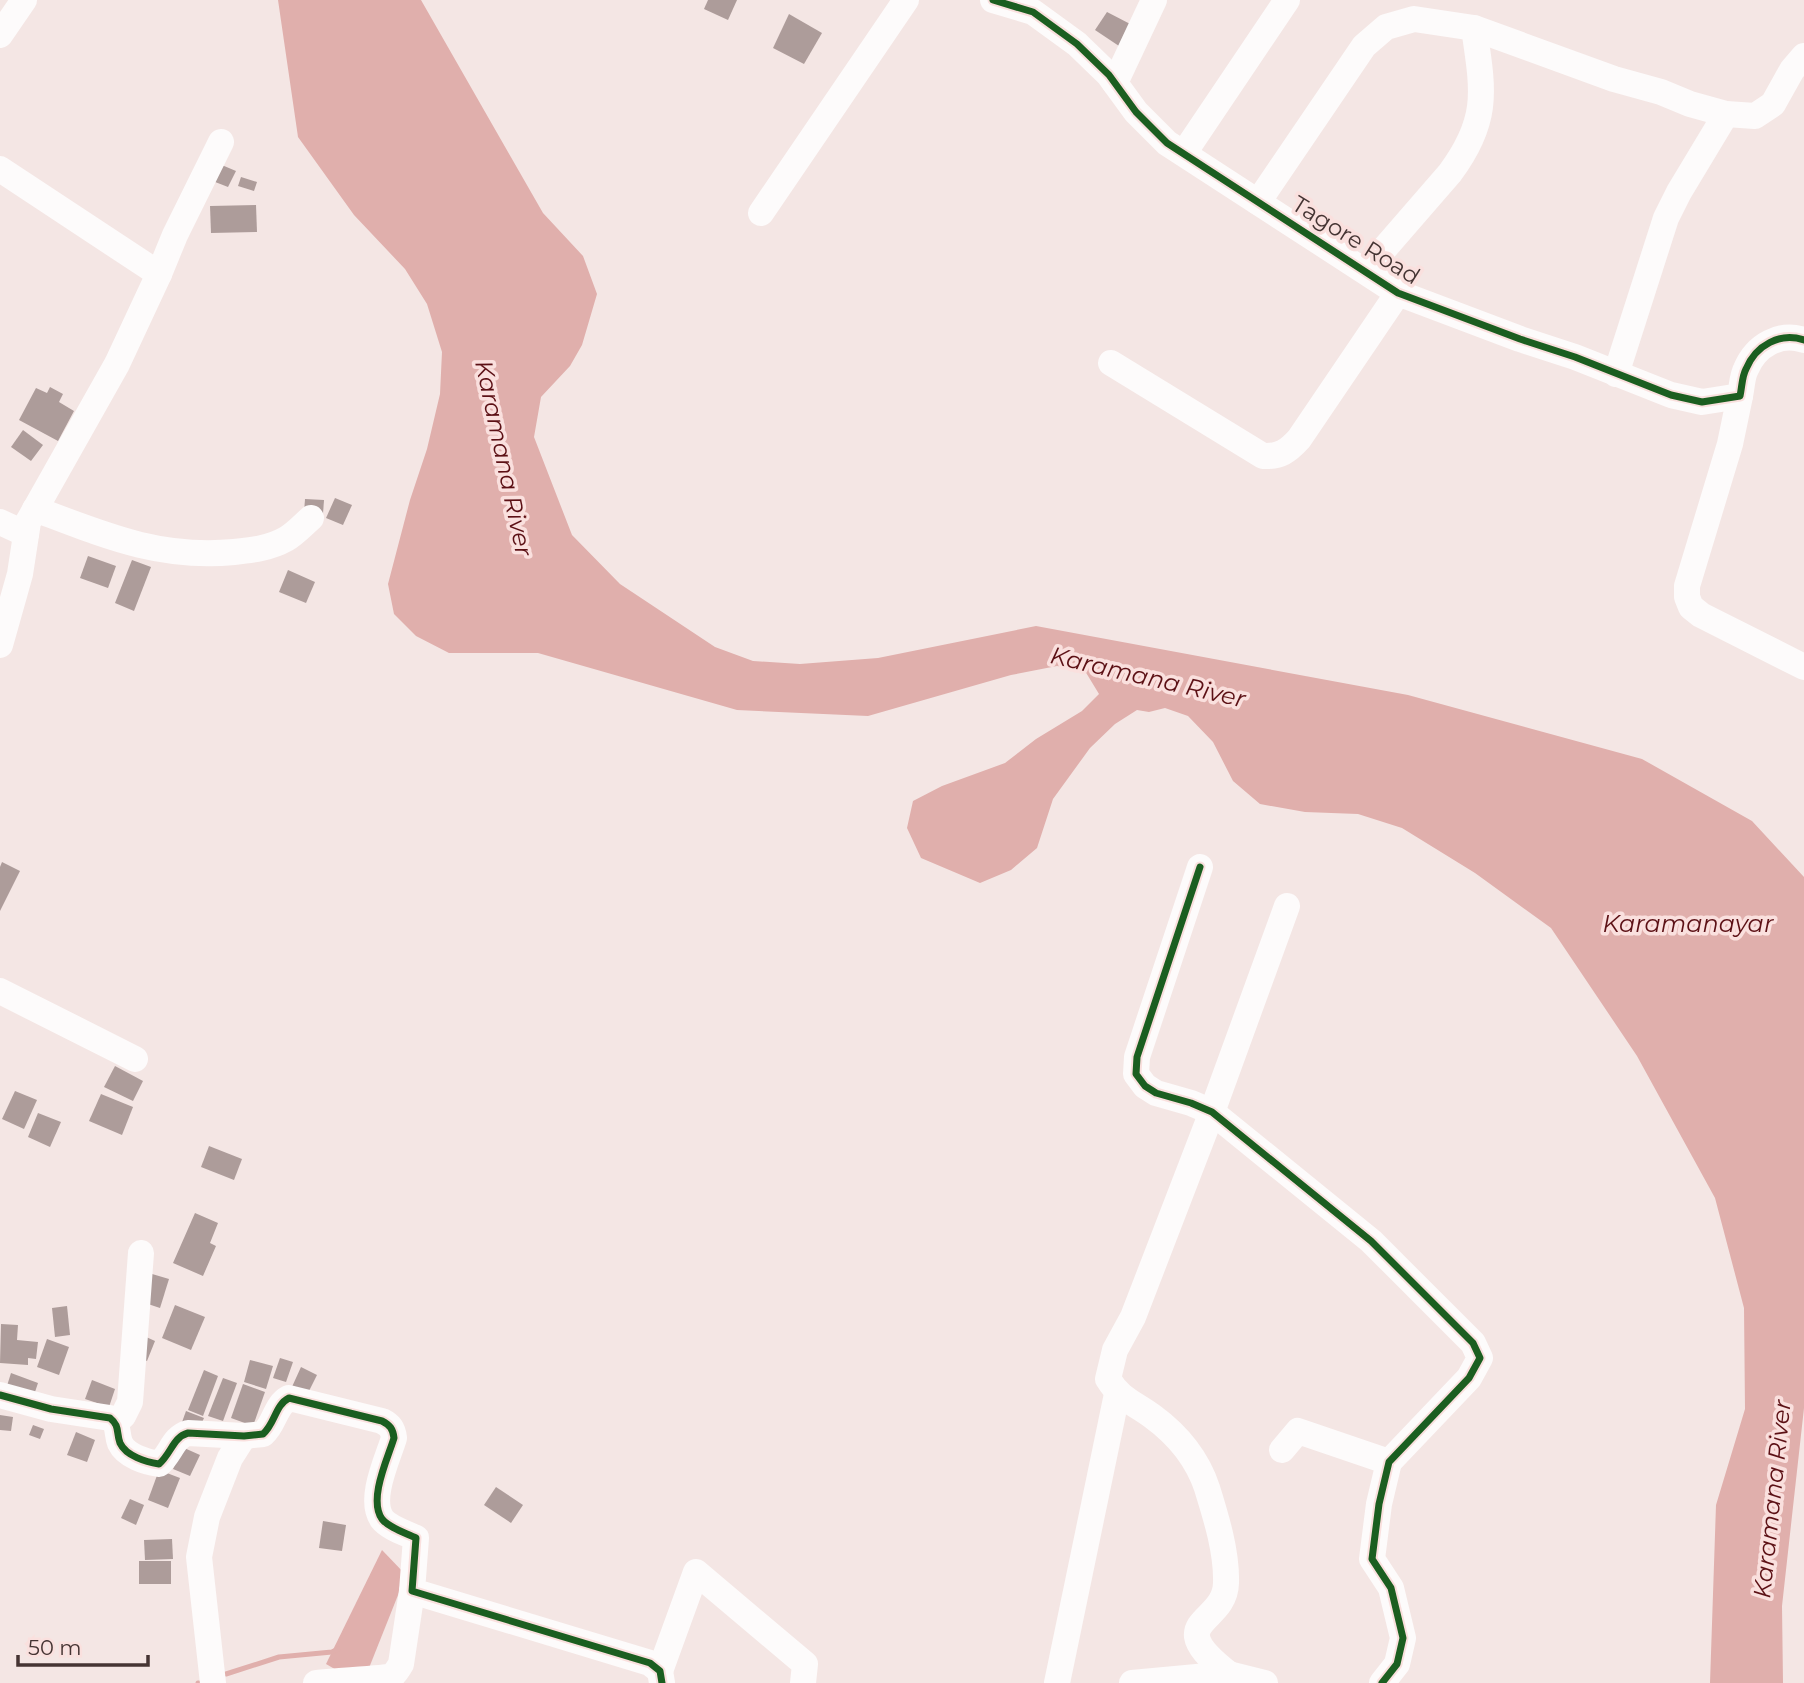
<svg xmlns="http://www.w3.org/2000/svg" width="1804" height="1683" viewBox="0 0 1804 1683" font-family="Montserrat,sans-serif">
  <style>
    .water { fill: #e0afac }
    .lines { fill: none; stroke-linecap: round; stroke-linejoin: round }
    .stream { stroke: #e0afac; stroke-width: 5 }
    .building { fill: #ad9c9a }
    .minor { stroke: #fdfbfb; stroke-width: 26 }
    .cycleway-casing { stroke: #fae0de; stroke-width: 11 }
    .cycleway { stroke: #1b5e20; stroke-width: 7 }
    .labels { text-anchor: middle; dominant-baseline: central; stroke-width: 7; stroke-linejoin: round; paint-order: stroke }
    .street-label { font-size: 23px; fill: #453433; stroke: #fae0de }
    .water-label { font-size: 24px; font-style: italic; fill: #5c1015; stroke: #fae0de }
  </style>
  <rect width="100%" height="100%" fill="#f4e6e4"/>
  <g class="water">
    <polygon points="278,0 421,0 543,213 583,256 597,294 582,345 570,366 541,397 534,437 572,535 620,584 715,647 753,661 800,664 878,658 1036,626 1408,695 1642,759 1752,821 1804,877 1804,1408 1782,1606 1783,1683 1710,1683 1716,1505 1745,1409 1744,1308 1715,1198 1637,1056 1551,928 1475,873 1402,828 1358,814 1305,812 1260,804 1233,781 1213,742 1188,716 1165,708 1149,712 1137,710 1115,724 1090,748 1053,799 1037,848 1011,870 980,883 921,858 907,828 913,801 942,786 1005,763 1036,739 1082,711 1099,694 1085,671 1057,666 1011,675 868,716 737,710 538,653 449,653 416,636 394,614 388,584 410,500 427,449 440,394 442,352 427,304 405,269 354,215 298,137"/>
    <polygon points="382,1550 406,1575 363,1683 359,1683 326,1664"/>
  </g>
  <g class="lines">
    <g class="stream">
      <polyline points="226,1674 279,1657 332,1652 338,1649"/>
      <polyline points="198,1683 199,1683"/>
    </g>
  </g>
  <g class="building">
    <polygon points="708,0 737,0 728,20 704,9"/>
    <polygon points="1107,12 1136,27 1119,46 1095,30"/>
    <polygon points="789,14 822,33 804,64 773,48"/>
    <polygon points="217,163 236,171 228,187 210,180"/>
    <polygon points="241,177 257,182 254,191 238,186"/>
    <polygon points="256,205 257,232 211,233 210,206"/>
    <polygon points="50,387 63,394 59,402 74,411 58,441 19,420 36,388 47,393"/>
    <polygon points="23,430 43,445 31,461 11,447"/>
    <polygon points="335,498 352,505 343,525 326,518"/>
    <polygon points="305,499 324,500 323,514 304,513"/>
    <polygon points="88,556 116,566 108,588 80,578"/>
    <polygon points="132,560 151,567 134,611 115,603"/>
    <polygon points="288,570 315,582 306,603 279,592"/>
    <polygon points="2,862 20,871 0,911 0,867"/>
    <polygon points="115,1066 143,1081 133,1101 104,1087"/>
    <polygon points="15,1091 37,1100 24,1129 2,1119"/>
    <polygon points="101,1094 133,1107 122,1135 89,1121"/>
    <polygon points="38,1113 61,1122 50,1147 28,1137"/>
    <polygon points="209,1146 242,1159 234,1180 201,1167"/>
    <polygon points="195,1213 218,1223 210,1243 216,1246 203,1276 173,1263"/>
    <polygon points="142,1271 169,1279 160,1308 133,1299"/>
    <polygon points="175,1305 205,1317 191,1350 162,1338"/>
    <polygon points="67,1306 70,1335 55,1337 52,1308"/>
    <polygon points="1,1324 18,1325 17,1340 38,1342 36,1359 28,1358 28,1365 0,1363"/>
    <polygon points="133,1331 155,1341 147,1361 124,1351"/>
    <polygon points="47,1339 69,1347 59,1375 37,1367"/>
    <polygon points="280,1358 293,1362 286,1382 273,1378"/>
    <polygon points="250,1360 273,1366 266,1389 244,1382"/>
    <polygon points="301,1367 317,1375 306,1397 291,1389"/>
    <polygon points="204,1370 218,1376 203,1416 188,1410"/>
    <polygon points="11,1373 38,1383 33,1398 6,1389"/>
    <polygon points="223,1378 237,1383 223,1421 208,1416"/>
    <polygon points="92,1380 115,1389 109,1407 85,1399"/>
    <polygon points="243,1384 265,1392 253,1426 231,1418"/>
    <polygon points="186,1411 204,1418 198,1431 181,1425"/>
    <polygon points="0,1415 13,1417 11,1431 0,1430"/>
    <polygon points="33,1425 44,1429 40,1439 29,1435"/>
    <polygon points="76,1432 95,1440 87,1462 67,1455"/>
    <polygon points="182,1447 200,1455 190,1476 173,1469"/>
    <polygon points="159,1470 180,1478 168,1508 148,1500"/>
    <polygon points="496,1487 523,1505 511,1523 484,1505"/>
    <polygon points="130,1499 144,1505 136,1525 121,1518"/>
    <polygon points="323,1521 346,1525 342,1551 319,1548"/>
    <polygon points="172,1539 173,1559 145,1560 144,1540"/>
    <rect x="139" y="1561" width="32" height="23"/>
  </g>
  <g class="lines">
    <g class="minor">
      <path d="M 993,0 L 1033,12 L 1077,44 L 1109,75 L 1136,112 L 1167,143 L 1398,293 L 1520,339 L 1575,357 L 1671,395 L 1702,402 L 1740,396 C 1742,387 1742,376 1746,369 C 1756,345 1780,332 1804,340"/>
      <polyline points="0,35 24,0"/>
      <polyline points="1115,83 1154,0"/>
      <polyline points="1184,153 1287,0"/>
      <polyline points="0,169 159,274"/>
      <polyline points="1258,202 1364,46 1386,27 1414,19 1474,28 1614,79 1661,92 1690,104 1726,114 1755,116 1773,104 1792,70 1804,56"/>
      <polyline points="761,213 906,0"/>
      <path d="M 1365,271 L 1450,173 C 1490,119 1483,90 1474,28"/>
      <path d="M 1111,363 L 1263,456 C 1280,457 1288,451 1299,439 L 1398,293"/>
      <polyline points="1616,374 1666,218 1679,192 1726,114"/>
      <polyline points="1740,396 1730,444 1687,586 1687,597 1691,607 1701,615 1804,667"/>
      <path d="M 35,509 C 104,535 159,559 234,552 C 253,550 270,548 286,539 C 295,534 303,525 311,518"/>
      <polyline points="0,522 26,534"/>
      <polyline points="0,645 20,574 28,522 117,364 159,274 175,235 221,142"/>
      <polyline points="1200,867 1137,1057 1136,1074 1145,1086 1156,1093 1191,1103 1212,1112 1371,1241 1473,1343 1480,1358 1469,1378 1389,1462 1379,1504 1372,1559 1391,1588 1403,1638 1397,1664 1382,1683"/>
      <polyline points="0,991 135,1059"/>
      <path d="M 0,1395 L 51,1409 L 110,1418 C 120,1426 116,1432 120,1443 C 126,1456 146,1462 159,1464 C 171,1454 173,1437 188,1433 L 244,1436 L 263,1434 C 275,1424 275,1405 289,1398 L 382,1421 C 390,1425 393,1429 394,1438 C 388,1458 368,1499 382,1519 C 389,1528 406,1533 416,1538 L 412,1591 L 650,1663 L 660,1671 L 662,1683"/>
      <polyline points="116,1422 123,1416 130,1402 141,1253"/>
      <polyline points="1282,1450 1298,1431 1389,1462"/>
      <polyline points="660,1671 696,1572 805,1664 803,1683"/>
      <path d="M 1229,1674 C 1159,1619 1225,1626 1226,1583 C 1227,1552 1216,1517 1207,1488 C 1197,1458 1178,1435 1152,1416 C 1133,1402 1121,1400 1108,1379 L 1115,1350 L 1133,1317 L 1212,1112 L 1287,906"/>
      <polyline points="213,1683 199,1557 207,1517 230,1458 244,1436"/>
      <path d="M 316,1683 C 330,1681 388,1679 394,1674 C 397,1671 399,1667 401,1664 L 412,1591"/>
      <polyline points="1057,1683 1117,1394"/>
      <polyline points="1132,1683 1229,1674 1265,1683"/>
    </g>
    <g class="cycleway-casing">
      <g id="cycleway">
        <path d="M 993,0 L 1033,12 L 1077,44 L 1109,75 L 1136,112 L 1167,143 L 1398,293 L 1520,339 L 1575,357 L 1671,395 L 1702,402 L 1740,396 C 1742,387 1742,376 1746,369 C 1756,345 1780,332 1804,340"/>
        <polyline points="1200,867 1137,1057 1136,1074 1145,1086 1156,1093 1191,1103 1212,1112 1371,1241 1473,1343 1480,1358 1469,1378 1389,1462 1379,1504 1372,1559 1391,1588 1403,1638 1397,1664 1382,1683"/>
        <path d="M 0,1395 L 51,1409 L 110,1418 C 120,1426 116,1432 120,1443 C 126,1456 146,1462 159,1464 C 171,1454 173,1437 188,1433 L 244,1436 L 263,1434 C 275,1424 275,1405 289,1398 L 382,1421 C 390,1425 393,1429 394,1438 C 388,1458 368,1499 382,1519 C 389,1528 406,1533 416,1538 L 412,1591 L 650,1663 L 660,1671 L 662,1683"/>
      </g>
    </g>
    <use href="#cycleway" class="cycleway"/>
  </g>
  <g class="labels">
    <g class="street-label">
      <text transform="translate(1356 240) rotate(32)">Tagore Road</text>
    </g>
    <g class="water-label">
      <text transform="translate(504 458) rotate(78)">Karamana River</text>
      <text transform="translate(1148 677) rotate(13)">Karamana River</text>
      <text x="1688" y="923">Karamanayar</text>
      <text transform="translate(1772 1499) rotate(-84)">Karamana River</text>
    </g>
  </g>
  <path d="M18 1655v10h130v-10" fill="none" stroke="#453433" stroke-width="3.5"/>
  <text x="28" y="1655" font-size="21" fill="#453433" stroke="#fae0de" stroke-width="5" paint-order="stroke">50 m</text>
</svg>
